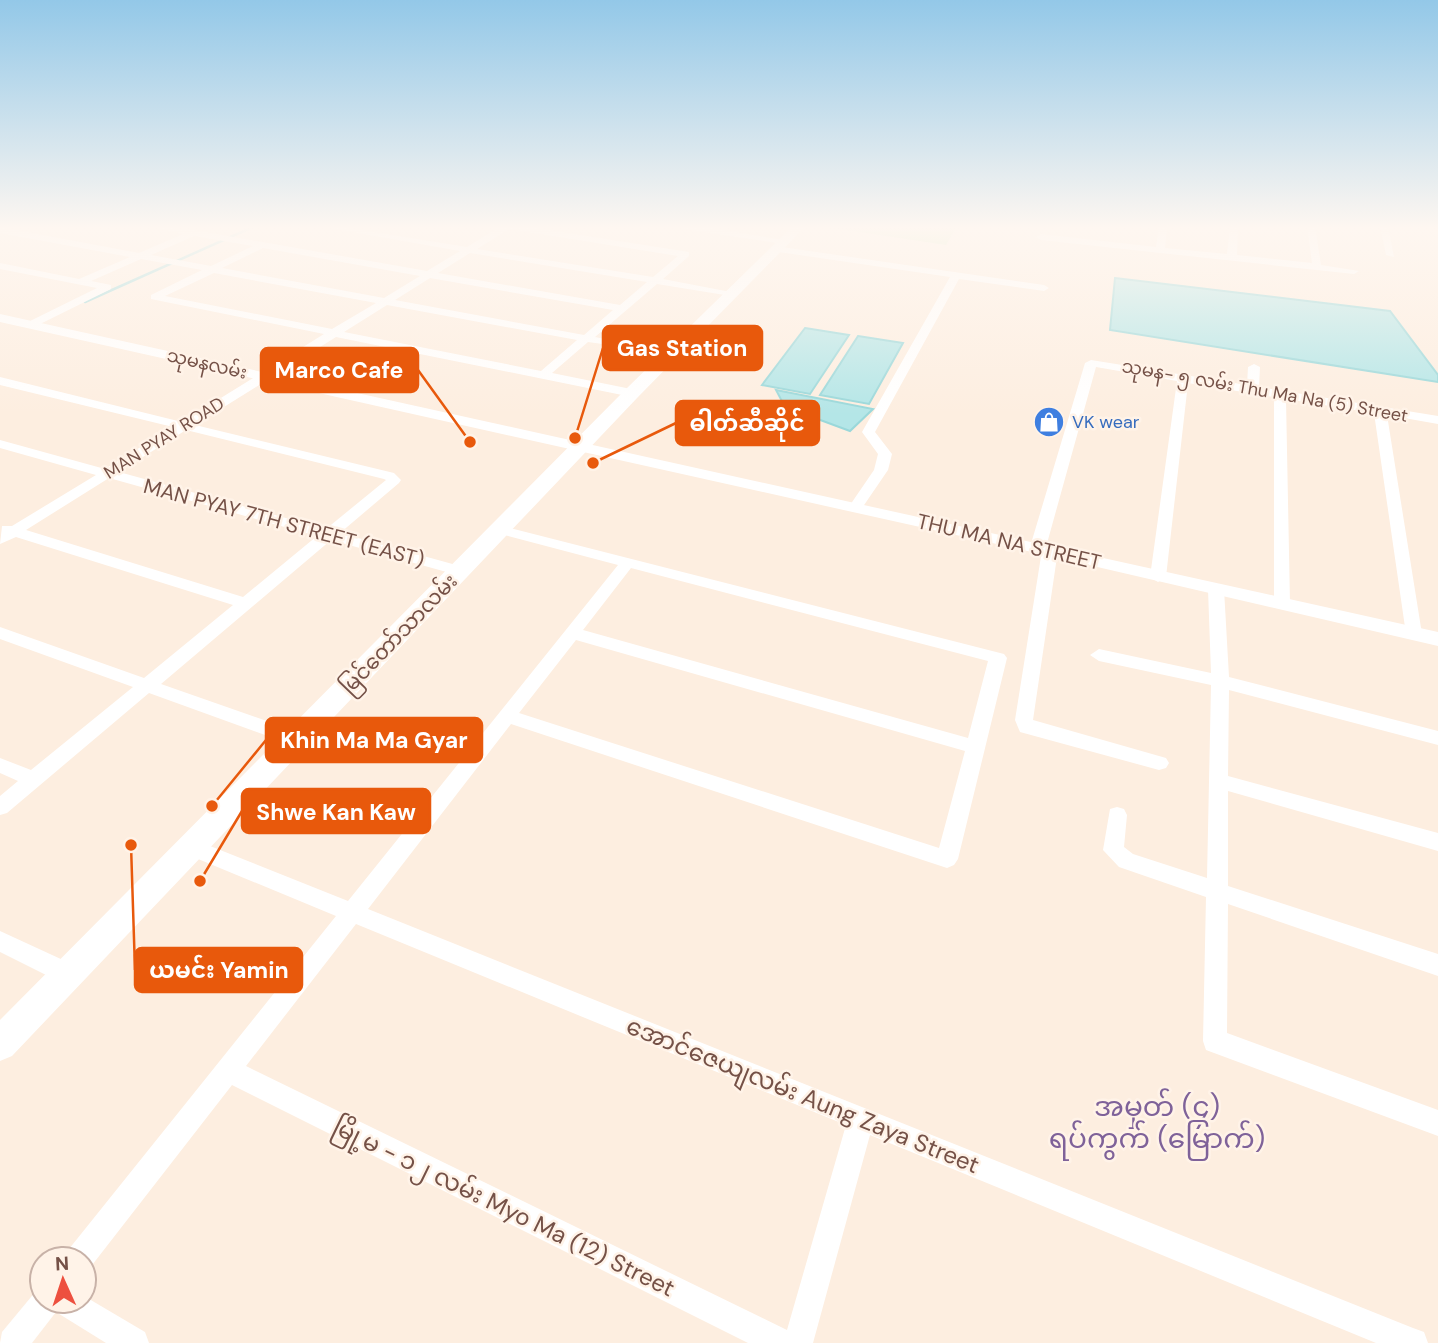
<svg xmlns="http://www.w3.org/2000/svg" width="1438" height="1343" viewBox="0 0 1438 1343" font-family="'DM Sans','Noto Sans Myanmar',sans-serif">
  <style>
    .green { fill: #d6ebbf }
    .water { fill: #b4e6e7; stroke: #9ad8da; stroke-width: 2 }
    .lines { fill: none; stroke-linecap: round; stroke-linejoin: round }
    .stream { stroke: #9ad8da; stroke-width: 2.5 }
    .minor { fill: #fff; fill-rule: evenodd }
    .tertiary { fill: #fff; fill-rule: evenodd }
    .secondary { fill: #fff; fill-rule: evenodd }
    .labels { text-anchor: middle; dominant-baseline: central; stroke-width: 5; stroke-linejoin: round; paint-order: stroke }
    .far-street-label { font-size: 18px; fill: #755147; stroke: #fff3e8 }
    .far-shop-label { font-size: 18px; fill: #366cbe; stroke: #fff3e8; text-anchor: start }
    .street-label { font-size: 21px; fill: #755147; stroke: #fff3e8 }
    .near-street-label { font-size: 24px; fill: #755147; stroke: #fff3e8 }
    .near-quarter-label { font-size: 28px; fill: #7f6299; stroke: #fff3e8 }
    .leader { fill: none; stroke: #e8590c; stroke-width: 2.5 }
    .callout-dot { fill: #e8590c; stroke: #fff3e8; stroke-width: 2.5 }
    .callout { fill: #e8590c; stroke: #e8590c; stroke-width: 2.5 }
    .callout-label { font-size: 23px; text-anchor: middle; font-weight: bold; fill: #fff }
  </style>
  <rect width="100%" height="100%" fill="#fdeee0"/>
  <polygon class="green" points="820,226 957,226 946,245"/>
  <g class="water">
    <polygon points="1115,278 1390,311 1438,375 1438,382 1110,330"/>
    <polygon points="805,328 849,335 810,394 762,385"/>
    <polygon points="858,336 903,343 869,404 820,395"/>
    <polygon points="776,390 873,409 850,431 785,407"/>
  </g>
  <g class="lines">
    <polyline class="stream" points="85,302 255,226"/>
    <g class="minor">
      <path d="M 148,226 L 194,230 L 427,271 L 460,251 L 318,226 L 336,226 L 467,247 L 501,226 L 523,226 L 689,252 L 689,256 L 663,279 L 736,293 L 731,296 L 657,284 L 595,337 L 624,343 L 624,347 L 588,342 L 552,373 L 636,390 L 638,393 L 632,397 L 336,337 L 195,425 L 394,473 L 401,480 L 399,483 L 340,533 L 467,568 L 469,571 L 461,576 L 331,540 L 161,684 L 304,734 L 306,739 L 304,744 L 290,744 L 149,693 L 7,813 L 0,815 L 0,796 L 18,781 L 0,773 L 0,758 L 31,770 L 133,687 L 0,639 L 0,627 L 144,678 L 233,605 L 16,537 L 0,544 L 2,526 L 12,526 L 96,475 L 0,448 L 0,440 L 105,469 L 173,427 L 0,385 L 0,377 L 182,422 L 324,334 L 151,299 L 151,295 L 202,270 L 141,259 L 91,281 L 111,285 L 111,289 L 34,327 L 26,327 L 26,323 L 97,288 L 0,269 L 0,263 L 79,279 L 130,257 L 0,233 L 0,227 L 139,253 L 183,234 ZM 509,229 L 678,256 L 653,277 L 477,249 ZM 194,236 L 253,246 L 211,266 L 151,255 ZM 263,248 L 420,276 L 384,298 L 222,268 ZM 470,253 L 647,282 L 620,305 L 438,273 ZM 214,273 L 376,303 L 332,329 L 165,296 ZM 430,278 L 613,310 L 584,335 L 395,300 ZM 387,305 L 577,340 L 541,371 L 344,332 ZM 186,430 L 384,479 L 386,480 L 326,529 L 119,472 ZM 109,478 L 317,536 L 243,597 L 26,530 Z"/>
      <polygon points="680,226 699,226 789,241 784,244 684,229"/>
      <polygon points="1159,226 1167,226 1165,248 1227,254 1230,226 1238,226 1237,255 1312,263 1307,226 1315,226 1321,265 1359,271 1354,274 1041,240 1036,237 1041,234 1156,247"/>
      <polygon points="1380,226 1388,226 1394,257 1386,255"/>
      <polygon points="775,246 1044,285 1049,288 1044,291 959,279 875,432 892,454 888,470 860,511 855,512 848,508 874,470 878,454 862,432 950,277 772,251 772,247"/>
      <polygon points="1091,360 1247,385 1248,367 1254,364 1260,367 1259,387 1438,416 1438,424 1387,415 1422,634 1420,638 1414,640 1406,634 1374,413 1286,399 1290,604 1282,609 1274,604 1274,397 1188,383 1166,577 1158,582 1150,577 1177,381 1096,367 1046,547 1055,547 1058,550 1033,720 1166,758 1169,763 1166,768 1159,770 1020,732 1015,720 1042,550 1033,550 1030,547 1085,363"/>
      <path d="M 502,526 L 1004,654 L 1007,658 L 958,859 L 954,865 L 947,868 L 511,724 L 368,909 L 1413,1328 L 1424,1332 L 1428,1343 L 1376,1343 L 870,1135 L 813,1343 L 748,1343 L 232,1085 L 89,1269 L 84,1271 L 84,1259 L 65,1259 L 69,1249 L 336,916 L 186,854 L 183,848 L 186,842 L 193,839 L 200,842 L 348,901 L 618,565 L 497,533 L 495,530 ZM 631,568 L 988,661 L 968,738 L 583,630 ZM 576,640 L 965,751 L 939,848 L 519,713 ZM 356,924 L 846,1125 L 787,1330 L 246,1066 Z"/>
      <polygon points="1216,584 1224,589 1229,677 1438,731 1438,745 1229,690 1228,776 1438,833 1438,851 1228,791 1228,886 1438,954 1438,976 1228,904 1227,1033 1438,1110 1438,1136 1206,1050 1203,1041 1206,897 1119,867 1103,850 1110,809 1117,807 1124,809 1127,815 1124,847 1133,854 1207,878 1211,685 1099,661 1090,655 1099,649 1211,673 1208,589"/>
      <polygon points="0,931 76,966 80,974 76,982 68,985 60,982 0,952"/>
      <polygon points="42,1288 42,1301 84,1301 84,1296 145,1332 149,1343 106,1343 56,1312 32,1343 0,1343 2,1332 36,1291"/>
    </g>
    <polygon class="tertiary" points="0,314 1438,632 1438,646 1050,556 0,322"/>
    <polygon class="secondary" points="793,226 806,226 638,397 12,1056 0,1061 0,1020 626,389"/>
  </g>
  <linearGradient id="sky" x2="0" y2="1"><stop stop-color="#93c8e8"/><stop offset="0.55" stop-color="#fef7f1"/><stop offset="1" stop-color="#fef7f1" stop-opacity="0"/></linearGradient>
  <rect width="1438" height="414" fill="url(#sky)"/>
  <defs>
    <g id="shop-disc" transform="scale(1.575)"><circle r="9.5" fill="#3f7fe0" stroke="#fff3e8"/><path d="M-5-2.5h2.3a2.7 3.5 0 0 1 5.4 0H5L5.5 6h-11ZM-1.5-2.5h3a1.5 2.3 0 0 0-3 0Z" fill="#fff"/></g>
  </defs>
  <g fill-rule="evenodd">
    <use href="#shop-disc" x="1049" y="422"/>
  </g>
  <g class="labels">
    <g class="far-street-label">
      <text transform="translate(207 364) rotate(13)">သုမနလမ်း</text>
      <text transform="translate(1265 391) rotate(10)">သုမန- ၅ လမ်း Thu Ma Na (5) Street</text>
      <text transform="translate(164 438) rotate(-32)">MAN PYAY ROAD</text>
    </g>
    <g class="far-shop-label">
      <text x="1072" y="422">VK wear</text>
    </g>
    <g class="street-label">
      <text transform="translate(284 523) rotate(15)">MAN PYAY 7TH STREET (EAST)</text>
      <text transform="translate(1009 542) rotate(13)">THU MA NA STREET</text>
      <text transform="translate(399 634) rotate(-46)">မြင်တော်သာလမ်း</text>
    </g>
    <g class="near-street-label">
      <text transform="translate(803 1095) rotate(22)">အောင်ဇေယျလမ်း Aung Zaya Street</text>
      <text transform="translate(504 1207) rotate(26)">မြို့မ - ၁၂ လမ်း Myo Ma (12) Street</text>
    </g>
    <g class="near-quarter-label">
      <text x="1157" y="1106">အမှတ် (၄)<tspan x="1157" dy="32">ရပ်ကွက် (မြောက်)</tspan></text>
    </g>
  </g>
  <path class="leader" d="M575 438L603 348M470 442L418 370M593 463L676 423M212 806L266 740M200 881L242 811M131 845L135 970"/>
  <g class="callout-dot">
    <circle cx="575" cy="438" r="7"/>
    <circle cx="470" cy="442" r="7"/>
    <circle cx="593" cy="463" r="7"/>
    <circle cx="212" cy="806" r="7"/>
    <circle cx="200" cy="881" r="7"/>
    <circle cx="131" cy="845" r="7"/>
  </g>
  <g class="callout">
    <rect x="603" y="326" width="159" height="44" rx="7"/>
    <rect x="261" y="348" width="157" height="44" rx="7"/>
    <rect x="676" y="401" width="143" height="44" rx="7"/>
    <rect x="266" y="718" width="216" height="44" rx="7"/>
    <rect x="242" y="789" width="188" height="44" rx="7"/>
    <rect x="135" y="948" width="167" height="44" rx="7"/>
  </g>
  <g class="callout-label">
    <text x="682" y="356">Gas Station</text>
    <text x="339" y="378">Marco Cafe</text>
    <text x="747" y="431">ဓါတ်ဆီဆိုင်</text>
    <text x="374" y="748">Khin Ma Ma Gyar</text>
    <text x="336" y="820">Shwe Kan Kaw</text>
    <text x="219" y="978">ယမင်း Yamin</text>
  </g>
  <g transform="translate(63 1280) rotate(357)"><circle r="33" fill="#fff3e8" stroke="#c8b2a8" stroke-width="2"/>
  <path d="M0-5L12 26L0 18L-12 26Z" fill="#ed503f"/>
  <text y="-10" font-size="19" font-weight="bold" text-anchor="middle" fill="#755147">N</text>
  </g>
</svg>
